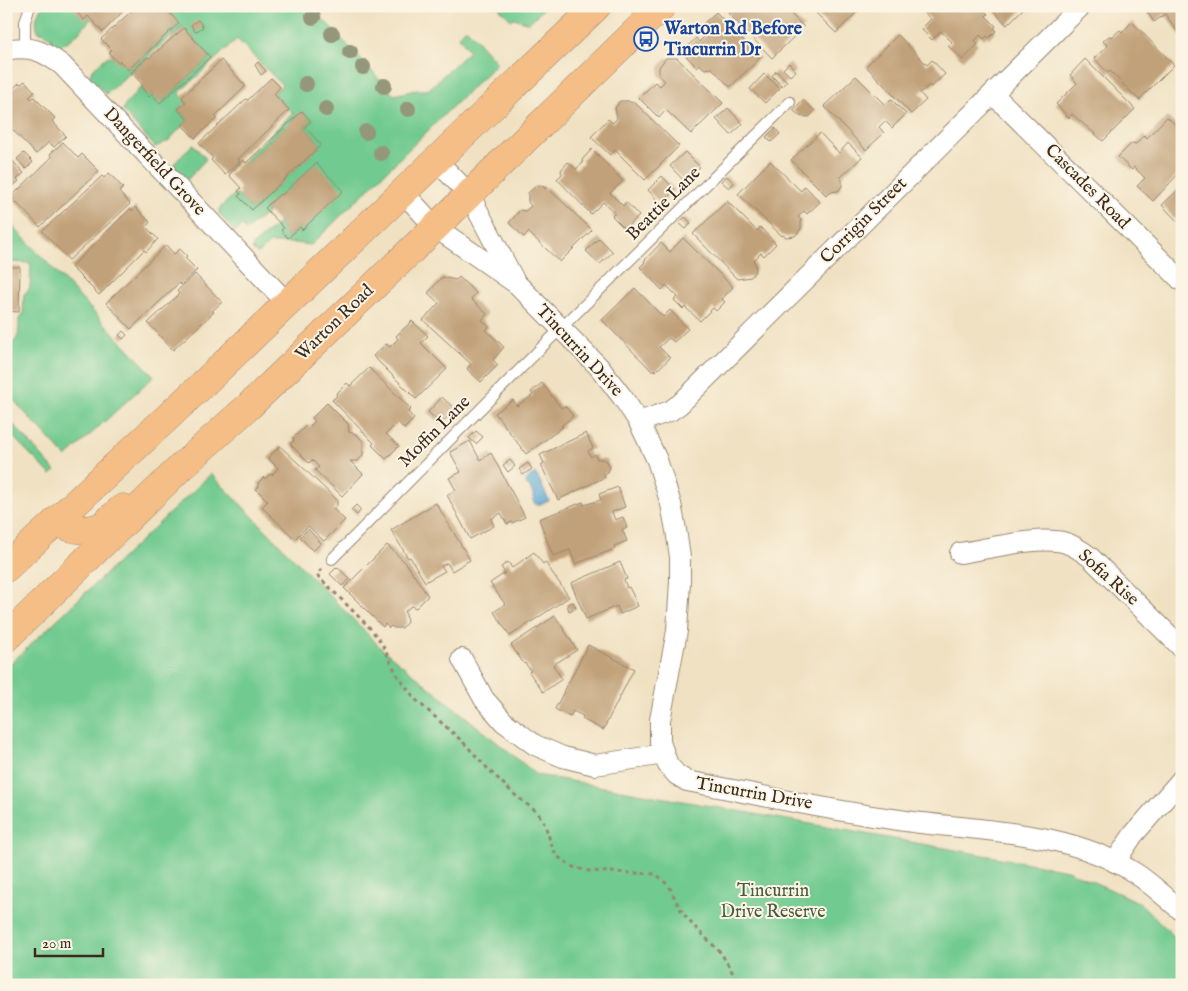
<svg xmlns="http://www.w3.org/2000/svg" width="1188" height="991" viewBox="0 0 1188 991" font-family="'IM FELL English',serif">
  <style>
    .green { fill: #71ca90; stroke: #567a57 }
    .water { fill: #5aa9d4; stroke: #4a6a79 }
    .building { fill: #c1a179 }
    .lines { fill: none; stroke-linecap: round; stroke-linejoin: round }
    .lane-casing { stroke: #968670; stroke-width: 12 }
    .street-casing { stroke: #968670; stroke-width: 22 }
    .primary-casing { stroke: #968670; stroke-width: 29 }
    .path { stroke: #968670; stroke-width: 3; stroke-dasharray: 4 4; stroke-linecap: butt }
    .lane { stroke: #fff; stroke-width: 10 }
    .street { stroke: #fff; stroke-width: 20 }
    .primary { stroke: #f6be87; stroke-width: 28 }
    .tree { fill: #95977a }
    .labels { text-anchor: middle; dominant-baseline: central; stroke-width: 4; stroke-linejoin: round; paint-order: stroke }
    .transit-label { font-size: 18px; font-weight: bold; fill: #164399; stroke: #fcf5e5; text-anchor: start }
    .street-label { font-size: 18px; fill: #3b2a1e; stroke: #fcf5e5 }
    .park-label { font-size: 18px; fill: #4b5a40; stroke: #fcf5e5 }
  </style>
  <rect width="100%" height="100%" fill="#fcf5e5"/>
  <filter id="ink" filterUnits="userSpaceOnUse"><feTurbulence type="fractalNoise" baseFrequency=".02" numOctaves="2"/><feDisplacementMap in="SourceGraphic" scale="10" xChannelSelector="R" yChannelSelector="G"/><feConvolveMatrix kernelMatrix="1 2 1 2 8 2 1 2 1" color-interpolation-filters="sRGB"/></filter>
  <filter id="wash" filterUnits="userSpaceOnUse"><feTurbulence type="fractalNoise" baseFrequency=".0096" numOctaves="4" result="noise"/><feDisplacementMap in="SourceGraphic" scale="20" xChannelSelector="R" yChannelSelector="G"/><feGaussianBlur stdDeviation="1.12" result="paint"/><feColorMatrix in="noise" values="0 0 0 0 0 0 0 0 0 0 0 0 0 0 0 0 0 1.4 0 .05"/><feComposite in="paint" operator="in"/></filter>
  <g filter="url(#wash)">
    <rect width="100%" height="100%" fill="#f0e1c2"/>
    <g class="green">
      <path d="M 43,6 L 77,6 L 84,19 L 88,16 L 91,19 L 74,37 L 59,47 L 50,43 L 52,39 L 43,32 L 39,33 C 34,23 36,15 43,6 Z"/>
      <polygon points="163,6 311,6 394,95 416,90 428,90 469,51 459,36 463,30 467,29 497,63 311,245 296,243 270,243 261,252 257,254 252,249 253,245 279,223 284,228 282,230 288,238 300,227 302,229 282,195 280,194 265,208 268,212 246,230 242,226 235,232 219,213 220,208 236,193 252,210 321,145 305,127 311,121 302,111 246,163 244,160 293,113 274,94 282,85 237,39 179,93 186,102 178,110 188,120 168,141 155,147 123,111 125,105 141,87 149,97 152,94 161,103 210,57 184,28 172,39 171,38 183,25 106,94 90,78 91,71 108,56 112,57 118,62 120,61 132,66 179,23"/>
      <polygon points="497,6 546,6 529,23 514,18 511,20"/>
      <polygon points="193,144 206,159 187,180 173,165"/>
      <path d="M 6,219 L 154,376 L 66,457 L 6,392 L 6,348 C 20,339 19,335 19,319 L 23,314 L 24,294 L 30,288 L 31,263 L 6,262 Z"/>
      <polygon points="6,416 55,471 51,475 6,430"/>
      <polygon points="211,474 381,648 537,775 1067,870 1140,903 1182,944 1182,985 6,985 6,668"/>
    </g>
    <polygon class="water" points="535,473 540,481 549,501 538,505 534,503 533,494 529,486 527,486 525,481"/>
    <g id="blocks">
      <g class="building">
        <polygon points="77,6 128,6 103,32 88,16 84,20 74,9"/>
        <polygon points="137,6 163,6 179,23 128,70 120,61 118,63 109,53 112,50 101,39"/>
        <polygon points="735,6 783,6 804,27 772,58 728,13"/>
        <polygon points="809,6 863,6 836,33"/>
        <polygon points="921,6 980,6 988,14 986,16 996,26 994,28 996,31 989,38 987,36 984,39 980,35 975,41 978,44 963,60 948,46 952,42 941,31 932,40 921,29 931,19 919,8"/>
        <polygon points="989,6 1021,6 1023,9 1007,25"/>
        <polygon points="1143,6 1182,6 1182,38 1165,14 1154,22"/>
        <polygon points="716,12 760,58 730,87 712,68 705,69 699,64 697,67 682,52 696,38 699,42 709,32 702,25"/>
        <polygon points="198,20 203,27 195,32 191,25"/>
        <polygon points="1132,22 1174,65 1139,100 1110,71 1108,73 1094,58 1108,46 1103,41 1109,36 1112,37 1120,30 1122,32"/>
        <polygon points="184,28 210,57 160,103 152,94 149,97 141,87 143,85 131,72 148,57 149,58"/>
        <polygon points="898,35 927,65 932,60 945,74 931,87 929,85 920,93 926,100 911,114 866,66"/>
        <polygon points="666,58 677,58 723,103 691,134 666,110 659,118 639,98 655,82 660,86 665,81 659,76 659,67"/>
        <polygon points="1085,59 1135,109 1103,141 1072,114 1069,118 1056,104 1077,83 1070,75"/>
        <polygon points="221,60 245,85 245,87 215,116 217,118 195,138 182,125 188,120 178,109 186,102 182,98 183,96"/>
        <polygon points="258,62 266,71 261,75 255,65"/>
        <polygon points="789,63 796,71 790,76 783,69"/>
        <polygon points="776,71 787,81 782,86 772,76"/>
        <polygon points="764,74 780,88 765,103 750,89"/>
        <polygon points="856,76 885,105 891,99 906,114 892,128 885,121 879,127 884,133 866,150 824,106"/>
        <polygon points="271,78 280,87 274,94 289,110 238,159 240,161 225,175 211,160 213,158 199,143 246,99 248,100"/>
        <polygon points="25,81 35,92 29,97 32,99 34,97 55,118 52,121 66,136 54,147 49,142 36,154 6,123 6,95 19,83 21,84"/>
        <polygon points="803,100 815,111 809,117 800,116 793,110"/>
        <polygon points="620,101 629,101 631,103 633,101 679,146 645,180 615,150 610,155 591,137 608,119 613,123 617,118 615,108"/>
        <polygon points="728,108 743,124 731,135 716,119"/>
        <polygon points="302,111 311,121 305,127 321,145 252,210 238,196 241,194 238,191 241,188 229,175 243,160 246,163"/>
        <polygon points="1167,117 1182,131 1182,170 1153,201 1137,186 1145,178 1134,167 1132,170 1118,157 1132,143 1136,144 1144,135 1147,138"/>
        <polygon points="775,128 780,134 771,142 766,137"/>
        <polygon points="820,133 839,153 848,143 862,157 840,178 842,180 842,186 838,191 830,192 826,195 791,160"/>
        <polygon points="63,142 78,158 82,154 99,171 40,227 11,197 52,157 50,154"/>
        <polygon points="592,149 623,181 610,193 623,206 626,202 639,216 625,229 612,216 615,213 603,202 591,214 557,179 562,174 561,170 568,162 576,169 583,163 582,160"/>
        <polygon points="685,152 700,167 685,182 670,166"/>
        <polygon points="24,153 33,162 26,169 17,159"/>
        <polygon points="6,154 24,173 17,179 19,181 6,192"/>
        <polygon points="770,161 801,191 805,186 820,202 807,214 804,211 798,217 801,220 801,229 795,236 786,237 783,235 782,236 738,194"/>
        <polygon points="316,163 343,191 302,230 300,227 288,238 281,230 284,228 265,208 280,194 282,195"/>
        <polygon points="109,173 123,188 119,192 130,204 69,260 42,231 102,176 104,178"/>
        <polygon points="662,176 675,190 661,204 648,190"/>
        <polygon points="727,176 734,183 729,188 721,181"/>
        <polygon points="536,186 543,186 545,189 547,187 592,230 560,262 528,232 524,237 509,223 520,210 525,211 531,206 528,202 528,193"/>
        <polygon points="1182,186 1182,217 1177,221 1162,205"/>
        <polygon points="727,201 757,231 760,227 776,244 764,256 761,253 753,261 755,263 756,270 751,277 737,279 693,234"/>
        <polygon points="135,207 150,222 146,227 158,239 146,252 144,250 99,295 71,267 130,209 132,211"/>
        <polygon points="685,217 691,223 686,229 679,223"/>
        <polygon points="599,238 613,252 600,264 586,251"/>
        <polygon points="683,238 733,287 722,299 725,302 716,311 713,308 700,321 685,307 683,309 674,300 678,297 666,285 662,290 640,267 645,262 644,261 661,243 670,252"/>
        <polygon points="166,245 174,254 180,249 187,256 185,258 197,270 181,285 179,283 131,329 106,303"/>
        <polygon points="6,267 20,267 19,312 6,311"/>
        <polygon points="195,274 222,302 212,311 214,312 173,350 148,323 179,294 177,291"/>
        <polygon points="442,277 456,280 459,277 476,293 471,299 487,314 482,320 489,327 486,330 504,347 493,360 498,365 481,382 467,369 471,364 423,320 439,303 428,293"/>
        <polygon points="635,288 663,317 670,310 688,329 674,342 669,338 659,347 670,358 656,371 654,369 652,371 602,320"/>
        <polygon points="412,321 428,336 421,343 447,369 416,399 373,356 386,344 390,347 398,339 396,336"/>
        <polygon points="123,331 127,335 123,339 119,335"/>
        <polygon points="369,368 411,409 408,412 414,419 404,429 398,422 386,434 399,446 386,459 372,445 374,443 332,400 337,396 336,394 347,383 350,386"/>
        <polygon points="542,383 561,408 565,406 573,416 561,426 563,427 526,454 495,413 513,400 517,406 533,395 531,392"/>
        <polygon points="442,397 455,409 441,424 428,412"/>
        <polygon points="327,403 348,424 349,432 356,434 363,441 363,455 358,461 350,461 363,474 342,496 315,470 319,467 312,460 309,463 290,444 294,441 293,438 307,425 309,427 315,421 312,418"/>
        <polygon points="476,431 483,437 476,444 469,438"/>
        <polygon points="586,433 593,448 588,451 591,457 595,454 597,459 602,459 607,461 610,467 608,472 604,474 605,477 558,500 541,465 544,463 540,455"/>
        <polygon points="470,441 480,460 491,453 525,517 512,523 512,522 507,524 501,513 491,519 494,526 470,539 447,495 456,490 449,478 461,472 450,452"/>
        <polygon points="280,446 337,500 337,505 333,509 345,520 324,541 308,526 295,539 262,507 268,501 256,489 259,487 258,483 264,477 265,479 270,474 272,475 278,468 268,458"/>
        <polygon points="510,460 515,466 508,472 503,465"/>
        <polygon points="528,463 532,469 523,475 519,469"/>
        <polygon points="618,487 625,507 612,512 615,520 623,517 627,528 622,529 627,541 614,546 615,549 575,564 570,550 553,556 539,519 583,502 584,505 601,500 599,494"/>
        <polygon points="436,503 470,560 452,571 447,563 441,566 445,571 425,582 410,557 408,558 391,530"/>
        <polygon points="356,505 361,510 357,515 351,510"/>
        <polygon points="308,529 321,543 313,551 300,537"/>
        <polygon points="387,545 406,563 428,596 416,608 411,606 404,612 406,614 407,622 402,628 394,628 391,626 389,628 385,624 383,627 344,588"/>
        <polygon points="534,552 543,564 545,562 569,597 510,636 494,612 505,604 490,583 505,573 501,567 508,562 512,568"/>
        <polygon points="620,562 627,579 624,580 627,588 629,587 638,606 620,614 617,606 586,619 571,583"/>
        <polygon points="337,567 350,579 342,586 330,574"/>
        <polygon points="573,602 576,608 569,611 567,604"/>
        <polygon points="555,616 577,650 553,665 562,679 543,692 529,672 531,671 525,663 524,664 511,645"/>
        <polygon points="588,645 634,669 603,730 582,719 583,716 573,711 570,717 555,709"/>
      </g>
    </g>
  </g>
  <g filter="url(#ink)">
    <use href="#blocks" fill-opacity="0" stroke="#968670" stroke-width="1"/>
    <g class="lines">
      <g class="lane-casing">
        <g id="lane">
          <polyline points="25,47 25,22 30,6"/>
          <polyline points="332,559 540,349 790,102"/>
        </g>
      </g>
      <g class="street-casing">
        <g id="street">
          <path d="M 6,50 C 31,45 43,51 62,65 L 287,303"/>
          <polyline points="993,94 1182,281"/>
          <polyline points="436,160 469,194 514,280"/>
          <path d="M 403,192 L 435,227 L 517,284 L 599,367 L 623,398 L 639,422 L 657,460 L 671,504 L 676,530 L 680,557 L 680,581 L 677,631 L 660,720 L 660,742 L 668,765 L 677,775 L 687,781 C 755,794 823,809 892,819 C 973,832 1063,827 1135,873 C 1152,884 1166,898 1182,911"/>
          <polyline points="639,422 670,411 680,404 1081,6"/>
          <path d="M 960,553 C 988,549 1040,535 1066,543 C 1075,546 1082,551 1090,557 L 1182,648"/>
          <polyline points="462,659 484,699 504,722 535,745 563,757 595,765 664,754"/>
          <polyline points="1115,862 1133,835 1182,779"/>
        </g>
      </g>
      <g class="primary-casing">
        <g id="primary">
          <path d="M 56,521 C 68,529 88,533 102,526 C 109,521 116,513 123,508"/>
          <polyline points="6,568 201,386 597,6"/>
          <polyline points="6,638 181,467 249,406 448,215 662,6"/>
        </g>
      </g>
      <polyline class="path" points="322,569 317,575 369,627 381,642 397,675 415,699 463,742 489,770 515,795 538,813 545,825 553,849 558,857 573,867 588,871 656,874 669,886 679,907 688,920 721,953 740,985"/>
      <use href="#lane" class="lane"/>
      <use href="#street" class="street"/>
      <use href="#primary" class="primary"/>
    </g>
    <g class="tree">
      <circle cx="313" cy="17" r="8"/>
      <circle cx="332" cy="34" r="8"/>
      <circle cx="350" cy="52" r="8"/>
      <circle cx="363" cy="67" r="8"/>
      <circle cx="306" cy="84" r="8"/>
      <circle cx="384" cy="86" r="8"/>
      <circle cx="326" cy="109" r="8"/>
      <circle cx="408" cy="109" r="8"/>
      <circle cx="366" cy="132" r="8"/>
      <circle cx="381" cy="153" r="8"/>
    </g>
  </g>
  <defs>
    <g id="bus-ring" transform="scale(1.25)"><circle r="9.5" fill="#fcf5e5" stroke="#1a4fb4" stroke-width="1.5"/><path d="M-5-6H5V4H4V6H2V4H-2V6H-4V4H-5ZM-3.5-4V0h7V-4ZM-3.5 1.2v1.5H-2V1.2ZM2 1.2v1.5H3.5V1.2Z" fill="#1a4fb4"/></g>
  </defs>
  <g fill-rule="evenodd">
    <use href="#bus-ring" x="646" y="39"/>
  </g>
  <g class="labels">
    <g class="transit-label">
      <text x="664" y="29">Warton Rd Before<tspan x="664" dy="21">Tincurrin Dr</tspan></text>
    </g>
    <g class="street-label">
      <text transform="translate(154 162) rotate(47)">Dangerfield Grove</text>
      <text transform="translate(1087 187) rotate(45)">Cascades Road</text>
      <text transform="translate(664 204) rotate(-45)">Beattie Lane</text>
      <text transform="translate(864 221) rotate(-45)">Corrigin Street</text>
      <text transform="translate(335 323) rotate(-44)">Warton Road</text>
      <text transform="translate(579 351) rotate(47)">Tincurrin Drive</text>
      <text transform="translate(435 432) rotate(-45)">Moffin Lane</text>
      <text transform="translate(1108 578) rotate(42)">Sofia Rise</text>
      <text transform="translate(754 794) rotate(10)">Tincurrin Drive</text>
    </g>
    <g class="park-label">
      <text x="773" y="891">Tincurrin<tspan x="773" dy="21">Drive Reserve</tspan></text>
    </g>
  </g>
  <rect width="1188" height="991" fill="none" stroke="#fcf5e5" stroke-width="25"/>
  <path d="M35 948v8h68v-8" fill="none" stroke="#3b2a1e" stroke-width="2.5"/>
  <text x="42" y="948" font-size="15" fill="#3b2a1e" stroke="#fcf5e5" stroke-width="4" paint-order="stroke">20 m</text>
</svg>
